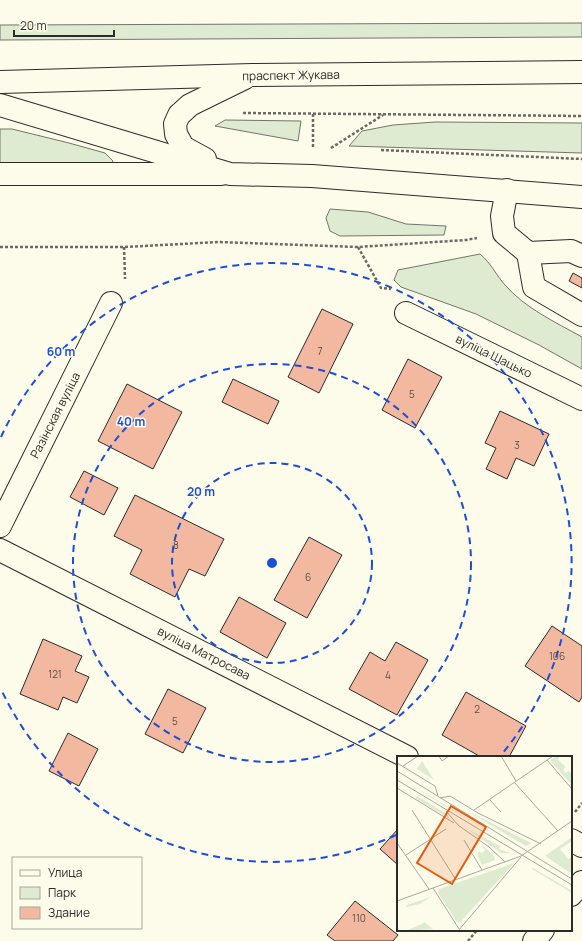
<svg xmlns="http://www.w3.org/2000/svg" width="582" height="941" viewBox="0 0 582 941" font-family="Manrope,sans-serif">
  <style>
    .green { fill: #deebd1; stroke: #74746e }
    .building { fill: #f2b8a0; stroke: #2b2b2b }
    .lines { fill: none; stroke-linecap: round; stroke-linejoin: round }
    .minor-casing { stroke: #2b2b2b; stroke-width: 24 }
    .major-casing { stroke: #2b2b2b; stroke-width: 24 }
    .path { stroke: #6a6964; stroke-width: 2.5; stroke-dasharray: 3 2; stroke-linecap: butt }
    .minor { stroke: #fdfbea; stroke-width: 22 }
    .major { stroke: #fdfbea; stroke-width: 22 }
    .ring { fill: none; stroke: #1d4ed8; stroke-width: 2; stroke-dasharray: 7 5 }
    .labels { text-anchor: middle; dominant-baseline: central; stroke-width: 3; stroke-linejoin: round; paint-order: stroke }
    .number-label { font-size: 10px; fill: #5d4e48 }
    .street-label { font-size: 12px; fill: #2b2b2b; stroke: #fdfbea }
    .inset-road { fill: none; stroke: #a9a89e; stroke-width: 1 }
    .view { fill: #e8590c; fill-opacity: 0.15; stroke: #e8590c; stroke-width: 2 }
    .inset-edge { fill: none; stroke: #2b2b2b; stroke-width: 2 }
    .centre { fill: #1d4ed8; stroke: #fdfbea; stroke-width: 2 }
    .ring-label { font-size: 12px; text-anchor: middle; font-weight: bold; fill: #1d4ed8; stroke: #fdfbea; stroke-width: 3; stroke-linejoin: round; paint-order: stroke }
  </style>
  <rect width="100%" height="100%" fill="#fdfbea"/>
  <g class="green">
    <polygon points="582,23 582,37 0,40 0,25"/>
    <polygon points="225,120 301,121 298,141 215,126"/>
    <polygon points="435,122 582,123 582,153 349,146 362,131 393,125"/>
    <polygon points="0,129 12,129 69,143 105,153 113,161 111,166 0,166"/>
    <polygon points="330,209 368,212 406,224 446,226 444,235 340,236 330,231 326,218"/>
    <path d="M 480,254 C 491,263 496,275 505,285 C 525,308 555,322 582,337 L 582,369 L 539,345 L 476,314 L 401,287 L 394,280 L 398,270 Z"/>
  </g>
  <g class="building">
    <polygon points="573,273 582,278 582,288 569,281"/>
    <polygon points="322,309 353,324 319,393 288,377"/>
    <polygon points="408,359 442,377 415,428 382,410"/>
    <polygon points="233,379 279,401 268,424 222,402"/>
    <polygon points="127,384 182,412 153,469 98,441"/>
    <polygon points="500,411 549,434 534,466 516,458 507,479 486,469 496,448 485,443"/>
    <polygon points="84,471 118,488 104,515 70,497"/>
    <polygon points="135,495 224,539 205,576 189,569 175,597 130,574 142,550 114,536"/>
    <polygon points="309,537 342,555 307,618 274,600"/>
    <polygon points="239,597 286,623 267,658 220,632"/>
    <polygon points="552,626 582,646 582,697 579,702 525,666"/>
    <polygon points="43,639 82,656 75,671 89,677 77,703 63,697 58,710 20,694"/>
    <polygon points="396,642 428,660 397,715 349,689 370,652 385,661"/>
    <polygon points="168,689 206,708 183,753 145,734"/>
    <polygon points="466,692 526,726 509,757 481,757 442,735"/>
    <polygon points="68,733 98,749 79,786 49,771"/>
    <polygon points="398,829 398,865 380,849"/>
    <polygon points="355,901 398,935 393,941 335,941 327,935"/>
  </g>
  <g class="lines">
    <g class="minor-casing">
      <g id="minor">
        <polyline points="0,174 221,174"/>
        <polyline points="507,190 502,216 504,233 528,253 571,251 582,256"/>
        <polyline points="528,253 534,287 582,315"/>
        <polyline points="406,313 582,399"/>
        <polyline points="0,526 111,303"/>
        <polyline points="0,550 407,757"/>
        <polyline points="571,840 582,846"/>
      </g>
    </g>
    <g class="major-casing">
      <g id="major">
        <polyline points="0,82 252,75 582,72"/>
        <polyline points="0,105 230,174 312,176 582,197"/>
        <polyline points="205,159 183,147 176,134 175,124 179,115 190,105 245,78"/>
        <polyline points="571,895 582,882"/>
        <polyline points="534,941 543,930"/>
      </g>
    </g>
    <g class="path">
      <polyline points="243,113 582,116"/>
      <polyline points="313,147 313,113"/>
      <polyline points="331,148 383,115"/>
      <polyline points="381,150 582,159"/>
      <polyline points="0,247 124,247 219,242 358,247 466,240 477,238"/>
      <polyline points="124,247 125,279"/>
      <polyline points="358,247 381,288 391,289"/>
      <polyline points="575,812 582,803"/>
      <polyline points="468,941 477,930"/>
    </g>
    <use href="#minor" class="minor"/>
    <use href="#major" class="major"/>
  </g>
  <g class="ring">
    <circle cx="272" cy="563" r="100"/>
    <circle cx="272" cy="563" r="199"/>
    <path d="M396 835A299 299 0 0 1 1 689M1 437A299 299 0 1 1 501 755"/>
  </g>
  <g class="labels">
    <g class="number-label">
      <text x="320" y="351">7</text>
      <text x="412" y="394">5</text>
      <text x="517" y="445">3</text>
      <text x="176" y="545">8</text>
      <text x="308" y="577">6</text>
      <text x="557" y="656">106</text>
      <text x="55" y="674">121</text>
      <text x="388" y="675">4</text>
      <text x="477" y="709">2</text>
      <text x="175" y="721">5</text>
      <text x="359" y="918">110</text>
    </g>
    <g class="street-label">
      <text transform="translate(291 75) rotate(-1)">праспект Жукава</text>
      <text transform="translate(494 356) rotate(26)">вуліца Шацько</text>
      <text transform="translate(55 415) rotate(-63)">Разінская вуліца</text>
      <text transform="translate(204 653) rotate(27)">вуліца Матросава</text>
    </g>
  </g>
  <g transform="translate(397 756)">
    <rect width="175" height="175" fill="#fdfbea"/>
    <path d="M 160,0 L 163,0 L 161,4 L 169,11 L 166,13 L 168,17 L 172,15 L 175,19 L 175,29 L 153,4 ZM 25,5 L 37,24 L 20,13 ZM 11,27 L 55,53 L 106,83 L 43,47 ZM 20,40 L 50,58 L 54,64 L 18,42 ZM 73,57 L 77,58 L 134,87 L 129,90 ZM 69,72 L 103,90 L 102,93 L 114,97 L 104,97 ZM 175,81 L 175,85 L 163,93 L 171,103 L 175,101 L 175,118 L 148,100 ZM 84,88 L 97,100 L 98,104 L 85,109 L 80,99 L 82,95 L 85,97 L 88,94 ZM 117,107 L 65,164 L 65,167 L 60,166 L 41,137 L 42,133 ZM 136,112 L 175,135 L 175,137 L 135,113 ZM 34,141 L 23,148 L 9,151 L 10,149 ZM 27,166 L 36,173 L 8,175 L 25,168 Z" fill="#deebd1"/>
    <path class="inset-road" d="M 42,0 L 45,5 L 52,0M 104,0 L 119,25M 150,4 L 175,33M 0,7 L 38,30 L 41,40M 6,10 L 21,0M 0,15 L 175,123M 0,24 L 175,129M 117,26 L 161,75M 0,32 L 57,67M 43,42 L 53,40 L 81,57 L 144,88M 92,43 L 104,56M 15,54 L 59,124M 77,54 L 156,0M 49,55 L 61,69 L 92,91 L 108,106M 67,84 L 85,114M 0,87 L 32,133M 9,99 L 49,73M 36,132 L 62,173M 0,145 L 124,100 L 175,65M 61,175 L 124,101"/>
    <path class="view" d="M 54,50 L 89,71 L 55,128 L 20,107 Z"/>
    <rect width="175" height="175" class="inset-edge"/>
  </g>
  <circle cx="272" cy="563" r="6" class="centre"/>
  <g class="ring-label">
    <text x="61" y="356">60 m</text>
    <text x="131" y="426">40 m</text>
    <text x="201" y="496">20 m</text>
  </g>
  <rect x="12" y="857" width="130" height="72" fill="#fdfbea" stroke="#a9a89e"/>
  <rect x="20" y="870" width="20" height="6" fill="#fdfbea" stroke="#a9a89e"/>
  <text x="48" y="877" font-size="12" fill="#2b2b2b">Улица</text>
  <rect x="20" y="887" width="20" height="12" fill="#deebd1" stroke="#a9a89e"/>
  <text x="48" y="897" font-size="12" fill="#2b2b2b">Парк</text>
  <rect x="20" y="907" width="20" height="12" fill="#f2b8a0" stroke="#a9a89e"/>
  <text x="48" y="917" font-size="12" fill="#2b2b2b">Здание</text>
  <path d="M14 30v6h100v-6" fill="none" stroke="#2b2b2b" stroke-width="2"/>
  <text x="20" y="30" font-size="12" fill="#2b2b2b" stroke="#fdfbea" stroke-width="3" paint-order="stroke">20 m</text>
</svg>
